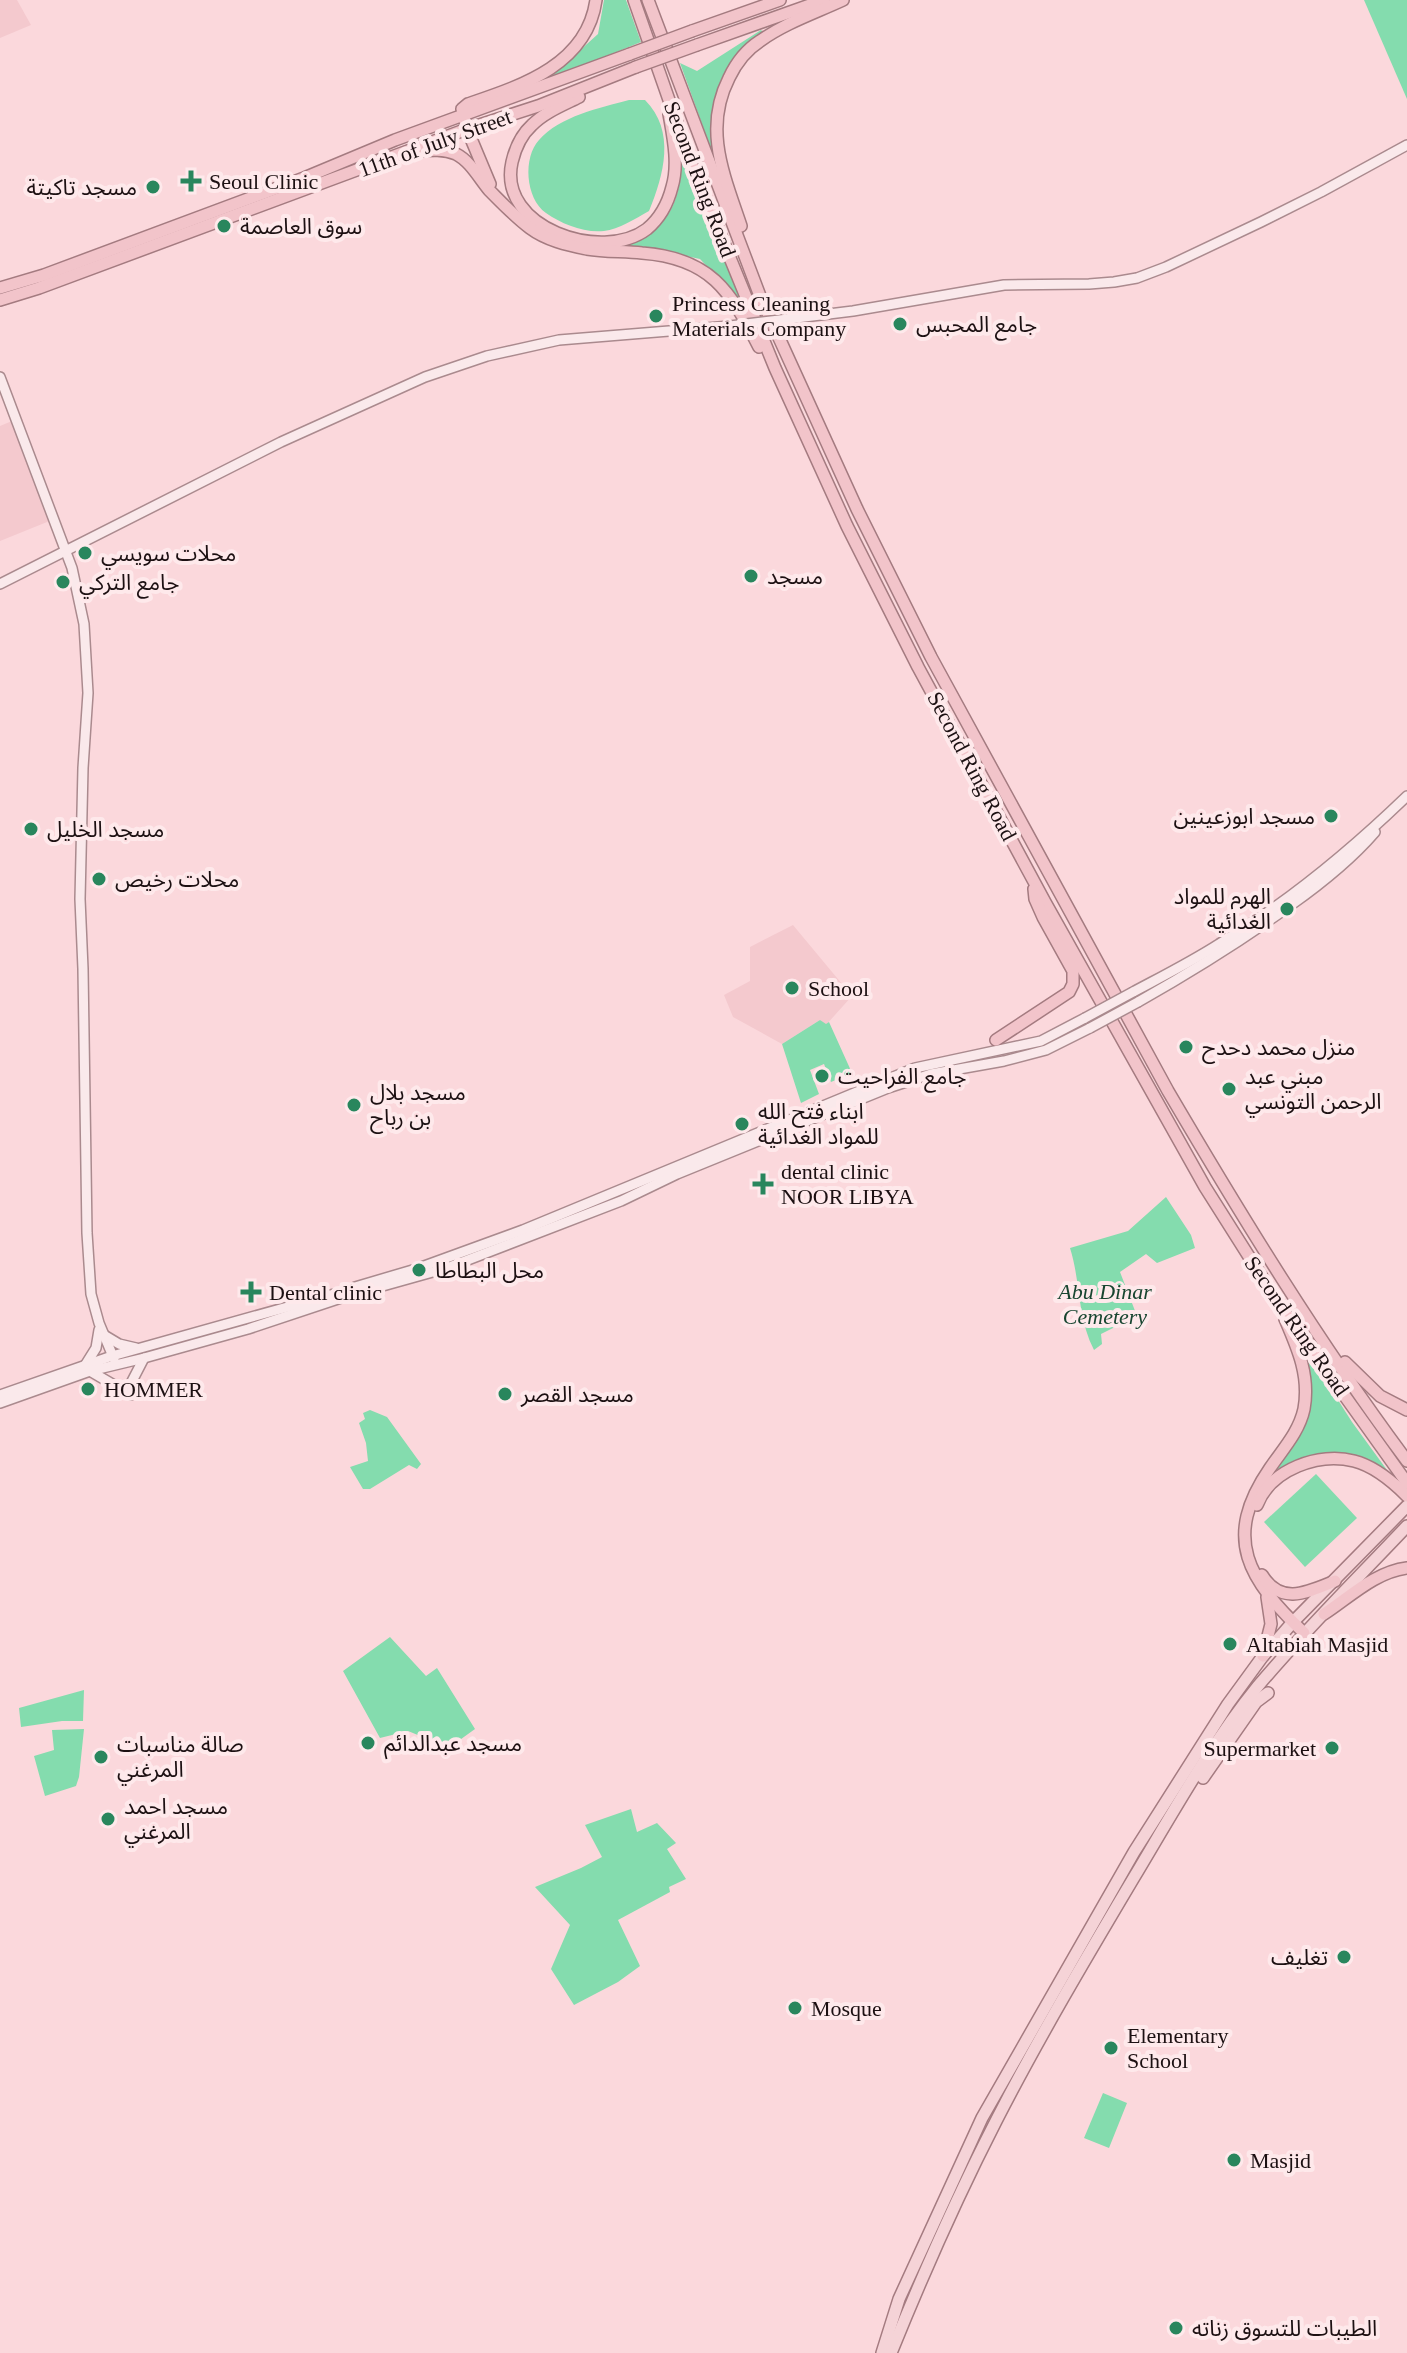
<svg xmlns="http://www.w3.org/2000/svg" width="1407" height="2353" viewBox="0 0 1407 2353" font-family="'Times New Roman','Noto Sans Arabic',serif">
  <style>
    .built { fill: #f4c9ce }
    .green { fill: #84dcae }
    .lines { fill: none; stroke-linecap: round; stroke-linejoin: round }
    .secondary-casing { stroke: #aa8a8e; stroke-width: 12 }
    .primary-casing { stroke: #a47b80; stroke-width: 14 }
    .trunk-casing { stroke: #a47b80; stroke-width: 14 }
    .secondary { stroke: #fae9eb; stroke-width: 9 }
    .primary { stroke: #f5d3d7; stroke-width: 11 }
    .trunk { stroke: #f2c4ca; stroke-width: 11 }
    .secondary-bridge-casing { stroke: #aa8a8e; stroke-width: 12; stroke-linecap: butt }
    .trunk-bridge-casing { stroke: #a47b80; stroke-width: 14; stroke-linecap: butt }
    .secondary-bridge { stroke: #fae9eb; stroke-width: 9 }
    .trunk-bridge { stroke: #f2c4ca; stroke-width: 11 }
    .poi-dot { fill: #29865d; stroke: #fee9eb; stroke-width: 3 }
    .labels { text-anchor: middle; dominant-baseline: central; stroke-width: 8; stroke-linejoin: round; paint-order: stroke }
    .street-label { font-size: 22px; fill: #1c1012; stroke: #fee9eb }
    .poi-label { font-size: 22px; fill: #1c1012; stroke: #fee9eb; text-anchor: start }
    .park-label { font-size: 22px; font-style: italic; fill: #174530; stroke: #fee9eb }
  </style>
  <rect width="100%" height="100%" fill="#fbd8dc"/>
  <g class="built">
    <polygon points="0,0 17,0 31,25 0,38"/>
    <polygon points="12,421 52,520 0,541 0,426"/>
    <polygon points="793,925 852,996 826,1025 820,1020 782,1044 733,1017 724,995 750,981 750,947"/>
  </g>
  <g class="green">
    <polygon points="604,0 626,0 641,42 546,81 598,34"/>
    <polygon points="1364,0 1407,0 1407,99"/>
    <polygon points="761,30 763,32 724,76 720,174 680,63 697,71"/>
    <path d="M 629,100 L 645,100 C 676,131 664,175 649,211 C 635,219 619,229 604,231 C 583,233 562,224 546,213 C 525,198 523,157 539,140 C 560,116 600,108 629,100 Z"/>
    <path d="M 682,151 L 690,177 L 745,307 L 700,259 L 644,247 L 614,246 C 624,243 636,240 645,235 C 678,217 681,185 682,151 Z"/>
    <polygon points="820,1020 826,1024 829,1022 852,1073 831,1082 824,1064 810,1070 819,1094 801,1103 782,1044"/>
    <path d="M 1166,1197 L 1191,1235 L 1195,1248 L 1157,1263 L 1146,1254 L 1120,1272 L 1137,1316 L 1101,1334 L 1102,1344 L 1094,1350 C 1077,1317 1081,1283 1070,1248 L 1128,1231 Z"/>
    <polygon points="1292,1328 1352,1422 1403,1492 1375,1470 1337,1457 1258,1487 1296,1429 1306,1391"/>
    <polygon points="370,1410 387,1417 421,1464 417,1469 409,1465 370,1489 363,1489 350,1467 368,1461 366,1443 359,1423 365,1419 363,1413"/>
    <polygon points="1316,1474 1357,1518 1305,1567 1264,1522"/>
    <polygon points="390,1637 426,1676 437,1668 475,1729 443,1752 435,1742 408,1731 380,1738 343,1671"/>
    <polygon points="84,1690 83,1721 62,1721 21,1727 19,1708"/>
    <polygon points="84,1729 79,1777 76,1786 45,1796 34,1756 54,1750 52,1730"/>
    <polygon points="631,1809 637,1832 657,1823 676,1843 667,1849 686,1879 669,1887 670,1892 618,1920 640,1966 618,1982 574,2005 551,1969 570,1925 535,1887 581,1868 602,1857 585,1825"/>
    <polygon points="1103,2093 1127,2103 1109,2148 1084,2138"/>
  </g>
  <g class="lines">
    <g class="secondary-casing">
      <g id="secondary">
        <polyline points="788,319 853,311 1004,285 1089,284 1114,282 1137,278 1166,267 1261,222 1321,192 1407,145"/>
        <polyline points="0,377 72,568 84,624 88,693 83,768 80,899 83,969 87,1233 91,1294 99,1323 114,1359"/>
        <polyline points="0,584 281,442 425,377 487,356 559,340 730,326"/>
        <path d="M 1133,992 C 1161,977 1191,962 1219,944 C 1287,903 1350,851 1407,796"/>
        <path d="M 1138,1002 C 1191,972 1241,941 1291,905 C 1322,883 1350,861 1375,832"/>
        <polyline points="355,1287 416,1269 523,1230 915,1068 1041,1041 1085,1018"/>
        <polyline points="104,1335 119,1344 136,1348"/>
        <polyline points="86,1364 96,1348 99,1330"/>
        <polyline points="90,1371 131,1395"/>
        <polyline points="128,1389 144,1358"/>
        <polyline points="0,1395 112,1356 334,1294"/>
        <polyline points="0,1403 90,1371 144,1358 248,1329 347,1296 447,1268 621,1201 677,1174 888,1088 931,1074 1004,1061 1046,1050 1090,1028"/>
      </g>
    </g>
    <g class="primary-casing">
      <g id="primary">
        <polyline points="1203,1778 1256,1702 1268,1693"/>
        <polyline points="882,2353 899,2299 982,2118 1134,1852 1228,1704 1263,1656 1293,1622 1407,1506"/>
        <path d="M 891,2353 C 923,2274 957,2197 996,2121 C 1038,2039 1086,1958 1133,1879 C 1172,1814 1210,1745 1258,1686 C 1305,1630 1357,1579 1407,1526"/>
      </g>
    </g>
    <g class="trunk-casing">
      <g id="trunk">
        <polyline points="634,0 690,160 775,368 847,526 918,667 1045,902 1205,1187 1279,1304 1407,1483"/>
        <path d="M 648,0 L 760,296 L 857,509 L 931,657 L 1168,1091 C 1242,1217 1319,1343 1407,1461"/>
        <polyline points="692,31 780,0"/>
        <polyline points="697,45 824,0"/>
        <path d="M 579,97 C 563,105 545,112 532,125 C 521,135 515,149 512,162 C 497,228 602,263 647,229 C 659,219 668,203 672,187 C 679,164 673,137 669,114"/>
        <path d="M 419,151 C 431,150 444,149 456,154 C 470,161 479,178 489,190 C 502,203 515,217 530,228 C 546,240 567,245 587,249 C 605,252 624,251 642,253 C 710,258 730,290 759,347"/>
        <path d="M 490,184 L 467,129 L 462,109 L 468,104 C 521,86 587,65 596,0"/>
        <path d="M 741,226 C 724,175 703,129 729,78 C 736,63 746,50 760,41 C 785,23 815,13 843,0"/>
        <polyline points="0,288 44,275 304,178 395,140 630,54"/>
        <polyline points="0,300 39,288 467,129 538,106 636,67"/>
        <polyline points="996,1040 1069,992 1073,984 1073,971 1043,917 1035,899 1034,889"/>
        <path d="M 1285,1319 C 1298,1349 1310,1376 1304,1409 C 1299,1432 1283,1449 1270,1468 C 1221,1539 1249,1580 1304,1633"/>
        <polyline points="1345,1362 1380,1396 1407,1410"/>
        <path d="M 1257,1505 C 1271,1469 1319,1452 1354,1461 C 1374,1466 1393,1482 1407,1496"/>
        <path d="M 1262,1575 C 1281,1606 1308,1592 1335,1581"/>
        <path d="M 1324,1614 C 1350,1597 1375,1572 1407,1568"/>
        <polyline points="1263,1656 1271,1624 1267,1597"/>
      </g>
    </g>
    <use href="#secondary" class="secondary"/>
    <use href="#primary" class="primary"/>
    <use href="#trunk" class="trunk"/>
    <g class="secondary-bridge-casing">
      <g id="secondary-bridge">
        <polyline points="730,326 788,319"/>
        <polyline points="1085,1018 1133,992"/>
        <polyline points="1090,1028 1138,1002"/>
      </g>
    </g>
    <g class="trunk-bridge-casing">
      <g id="trunk-bridge">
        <polyline points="630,54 692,31"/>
        <polyline points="636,67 697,45"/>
      </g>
    </g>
    <use href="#secondary-bridge" class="secondary-bridge"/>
    <use href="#trunk-bridge" class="trunk-bridge"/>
  </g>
  <g class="poi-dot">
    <path d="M187 169h8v8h8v8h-8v8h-8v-8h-8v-8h8z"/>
    <circle cx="153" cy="187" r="8"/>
    <circle cx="224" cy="226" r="8"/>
    <circle cx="656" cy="316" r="8"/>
    <circle cx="900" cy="324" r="8"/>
    <circle cx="85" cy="553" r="8"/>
    <circle cx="751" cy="576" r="8"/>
    <circle cx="63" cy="582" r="8"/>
    <circle cx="1331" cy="816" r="8"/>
    <circle cx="31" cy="829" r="8"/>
    <circle cx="99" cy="879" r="8"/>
    <circle cx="1287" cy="909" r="8"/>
    <circle cx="792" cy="988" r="8"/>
    <circle cx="1186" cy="1047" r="8"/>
    <circle cx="822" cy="1076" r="8"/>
    <circle cx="1229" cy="1089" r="8"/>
    <circle cx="354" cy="1105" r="8"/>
    <circle cx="742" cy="1124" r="8"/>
    <path d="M759 1172h8v8h8v8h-8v8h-8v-8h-8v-8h8z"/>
    <circle cx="419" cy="1270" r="8"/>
    <path d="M247 1280h8v8h8v8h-8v8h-8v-8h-8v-8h8z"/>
    <circle cx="88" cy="1389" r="8"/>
    <circle cx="505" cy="1394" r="8"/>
    <circle cx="1230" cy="1644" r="8"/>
    <circle cx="368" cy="1743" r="8"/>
    <circle cx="1332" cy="1748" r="8"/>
    <circle cx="101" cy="1757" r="8"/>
    <circle cx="108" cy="1819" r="8"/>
    <circle cx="1344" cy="1957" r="8"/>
    <circle cx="795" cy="2008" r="8"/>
    <circle cx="1111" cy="2048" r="8"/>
    <circle cx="1234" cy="2160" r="8"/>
    <circle cx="1176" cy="2328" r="8"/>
  </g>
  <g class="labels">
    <g class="street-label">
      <text transform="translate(435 143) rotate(-20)">11th of July Street</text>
      <text transform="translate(700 179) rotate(69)">Second Ring Road</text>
      <text transform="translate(972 766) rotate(62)">Second Ring Road</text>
      <text transform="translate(1297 1326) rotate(55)">Second Ring Road</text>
    </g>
    <g class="poi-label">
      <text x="209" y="181">Seoul Clinic</text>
      <text x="137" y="187" text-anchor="end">مسجد تاكيتة</text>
      <text x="240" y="226">سوق العاصمة</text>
      <text x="672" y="303">Princess Cleaning<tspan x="672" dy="25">Materials Company</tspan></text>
      <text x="916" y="324">جامع المحبس</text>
      <text x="101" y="553">محلات سويسي</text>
      <text x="767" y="576">مسجد</text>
      <text x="79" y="582">جامع التركي</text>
      <text x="1315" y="816" text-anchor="end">مسجد ابوزعينين</text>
      <text x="47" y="829">مسجد الخليل</text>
      <text x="115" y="879">محلات رخيص</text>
      <text x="1271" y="896" text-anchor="end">الهرم للمواد<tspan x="1271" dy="25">الغدائية</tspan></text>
      <text x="808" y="988">School</text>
      <text x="1202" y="1047">منزل محمد دحدح</text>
      <text x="838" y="1076">جامع الفراحيت</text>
      <text x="1245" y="1076">مبني عبد<tspan x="1245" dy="25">الرحمن التونسي</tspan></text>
      <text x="370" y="1092">مسجد بلال<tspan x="370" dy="25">بن رباح</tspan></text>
      <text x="758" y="1111">ابناء فتح الله<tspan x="758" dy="25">للمواد الغدائية</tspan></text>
      <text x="781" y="1171">dental clinic<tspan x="781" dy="25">NOOR LIBYA</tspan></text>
      <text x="435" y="1270">محل البطاطا</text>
      <text x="269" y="1292">Dental clinic</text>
      <text x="104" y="1389">HOMMER</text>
      <text x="521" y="1394">مسجد القصر</text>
      <text x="1246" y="1644">Altabiah Masjid</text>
      <text x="384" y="1743">مسجد عبدالدائم</text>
      <text x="117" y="1744">صالة مناسبات<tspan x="117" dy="25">المرغني</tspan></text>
      <text x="1316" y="1748" text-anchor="end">Supermarket</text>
      <text x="124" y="1806">مسجد احمد<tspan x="124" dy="25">المرغني</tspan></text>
      <text x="1328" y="1957" text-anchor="end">تغليف</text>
      <text x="811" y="2008">Mosque</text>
      <text x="1127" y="2035">Elementary<tspan x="1127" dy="25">School</tspan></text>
      <text x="1250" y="2160">Masjid</text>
      <text x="1192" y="2328">الطيبات للتسوق زناته</text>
    </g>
    <g class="park-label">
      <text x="1105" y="1291">Abu Dinar<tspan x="1105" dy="25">Cemetery</tspan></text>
    </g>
  </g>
</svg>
